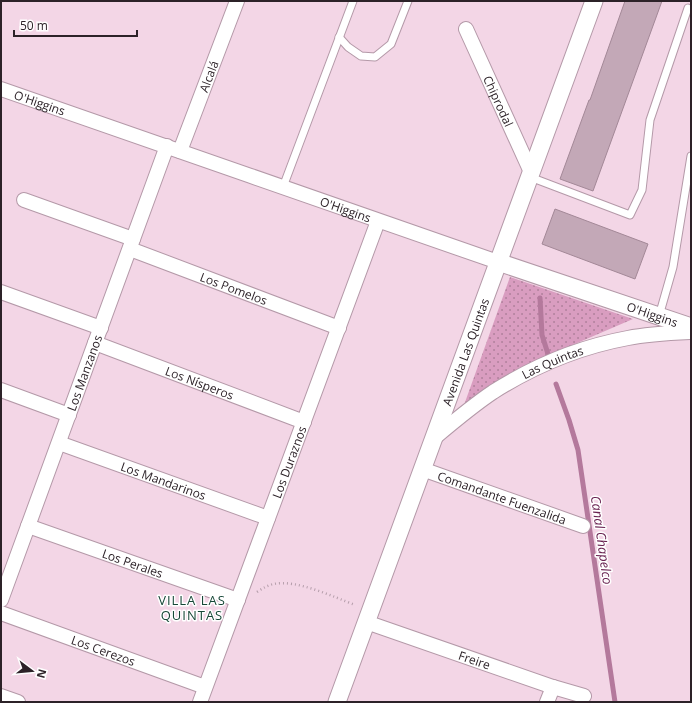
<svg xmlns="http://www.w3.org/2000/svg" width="692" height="703" viewBox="0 0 692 703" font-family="'Open Sans',sans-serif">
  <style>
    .park { fill: url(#park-dots) }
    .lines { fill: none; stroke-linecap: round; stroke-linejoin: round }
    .stream { stroke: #b4799c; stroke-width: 5 }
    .building { fill: #c3a8b7; stroke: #a38897 }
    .service-casing { stroke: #b499a8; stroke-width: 9 }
    .minor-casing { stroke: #b499a8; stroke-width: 16 }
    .tertiary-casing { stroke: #b499a8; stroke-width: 19 }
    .path { stroke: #b59eab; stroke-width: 2.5; stroke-dasharray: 1 3; stroke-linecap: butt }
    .service { stroke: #fff; stroke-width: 7 }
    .minor { stroke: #fff; stroke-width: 14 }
    .tertiary { stroke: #fff; stroke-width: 17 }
    .labels { text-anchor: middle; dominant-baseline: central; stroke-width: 3; stroke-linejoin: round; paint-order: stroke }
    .street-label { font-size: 12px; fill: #2c2228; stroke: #fff }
    .water-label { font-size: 13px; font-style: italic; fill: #6a2352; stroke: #fff }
    .neighbourhood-label { font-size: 13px; letter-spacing: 1px; fill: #164737; stroke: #fff }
  </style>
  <defs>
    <pattern id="park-dots" width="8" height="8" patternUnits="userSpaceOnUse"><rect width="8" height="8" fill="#d99dc0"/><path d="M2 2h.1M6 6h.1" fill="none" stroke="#b0809c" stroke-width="1.8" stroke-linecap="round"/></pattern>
  </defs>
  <rect width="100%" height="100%" fill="#f3d6e6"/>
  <polygon class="park" points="510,277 633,319 519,368 464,405"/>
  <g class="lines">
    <g class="stream">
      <polyline points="540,298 542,335 548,354"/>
      <polyline points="556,384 569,420 578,450 615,702"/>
    </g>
  </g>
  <g class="building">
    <polygon points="625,1 662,1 593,191 560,179 589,100 590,100"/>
    <polygon points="555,209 648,244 635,279 542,244"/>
  </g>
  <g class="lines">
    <g class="service-casing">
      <g id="service">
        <polyline points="339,37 348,47 361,56 375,57 391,44 408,1"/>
        <polyline points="530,177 630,215 642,190 650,120 688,8"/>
        <polyline points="283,187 353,1"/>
        <polyline points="659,316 673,267 691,156"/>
      </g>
    </g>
    <g class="minor-casing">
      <g id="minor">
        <path id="s1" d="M 466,29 L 531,172"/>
        <path id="s2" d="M 1,89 C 167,146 332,205 498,262"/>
        <path id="s3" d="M 180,151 L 237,1"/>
        <polyline points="24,200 133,239"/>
        <path id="s4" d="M 130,249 L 339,328"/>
        <polyline points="1,292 101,328"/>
        <path id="s5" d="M 95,343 L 304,422"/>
        <polyline points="1,390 69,415"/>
        <path id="s6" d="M 433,439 C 452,423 472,406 493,392 C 534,366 579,347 628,338 C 648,334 670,333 691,332"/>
        <path id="s7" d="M 59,443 L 268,518"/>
        <path id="s8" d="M 422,469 L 583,526"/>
        <path id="s9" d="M 28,526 L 238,600"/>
        <path id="s10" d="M 1,600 L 167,146"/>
        <path id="s11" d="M 1,613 L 205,687"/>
        <path id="s12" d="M 366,622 L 553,687 L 584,696"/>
        <polyline points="1,696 18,702"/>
        <path id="s13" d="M 200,702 L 378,221"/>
        <polyline points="547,702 553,687"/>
      </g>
    </g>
    <g class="tertiary-casing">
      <g id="tertiary">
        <path id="s14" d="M 498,262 L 691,327"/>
        <path id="s15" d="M 337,702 L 594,1"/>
      </g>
    </g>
    <path class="path" d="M 257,592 C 263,588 268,585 274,584 C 296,579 334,597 355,605"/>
    <use href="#service" class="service"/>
    <use href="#minor" class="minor"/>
    <use href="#tertiary" class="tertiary"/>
  </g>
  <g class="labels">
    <g class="street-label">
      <text stroke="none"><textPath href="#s3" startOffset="80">Alcalá</textPath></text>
      <text stroke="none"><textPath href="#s1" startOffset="79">Chiprodal</textPath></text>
      <text stroke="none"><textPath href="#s2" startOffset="41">O'Higgins</textPath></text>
      <text stroke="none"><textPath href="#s2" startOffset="365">O'Higgins</textPath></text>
      <text stroke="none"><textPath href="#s4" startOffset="111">Los Pomelos</textPath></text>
      <text stroke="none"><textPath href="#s14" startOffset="163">O'Higgins</textPath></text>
      <text stroke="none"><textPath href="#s15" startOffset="373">Avenida Las Quintas</textPath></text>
      <text stroke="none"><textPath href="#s6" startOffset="143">Las Quintas</textPath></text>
      <text stroke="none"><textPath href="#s10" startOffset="242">Los Manzanos</textPath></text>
      <text stroke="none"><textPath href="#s5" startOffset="112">Los Nísperos</textPath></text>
      <text stroke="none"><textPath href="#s13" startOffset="256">Los Duraznos</textPath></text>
      <text stroke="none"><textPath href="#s7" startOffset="111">Los Mandarinos</textPath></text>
      <text stroke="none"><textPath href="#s8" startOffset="85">Comandante Fuenzalida</textPath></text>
      <text stroke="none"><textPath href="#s9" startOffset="111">Los Perales</textPath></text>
      <text stroke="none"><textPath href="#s11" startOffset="109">Los Cerezos</textPath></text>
      <text stroke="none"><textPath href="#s12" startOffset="115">Freire</textPath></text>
    </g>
    <g class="water-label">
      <text transform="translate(602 540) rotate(82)">Canal Chapelco</text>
    </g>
    <g class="neighbourhood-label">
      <text x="192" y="600">VILLA LAS<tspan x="192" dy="15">QUINTAS</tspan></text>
    </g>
  </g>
  <rect width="692" height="703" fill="none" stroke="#2c2228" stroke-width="4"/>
  <g transform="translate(32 671) rotate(106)" stroke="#ffffff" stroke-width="3" paint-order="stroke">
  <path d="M0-3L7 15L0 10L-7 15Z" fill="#2c2228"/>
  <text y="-6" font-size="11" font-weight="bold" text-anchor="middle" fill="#2c2228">N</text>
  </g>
  <path d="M14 30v6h123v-6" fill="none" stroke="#2c2228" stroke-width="2"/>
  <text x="20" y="30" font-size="12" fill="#2c2228" stroke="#ffffff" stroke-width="3" paint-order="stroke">50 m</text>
</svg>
